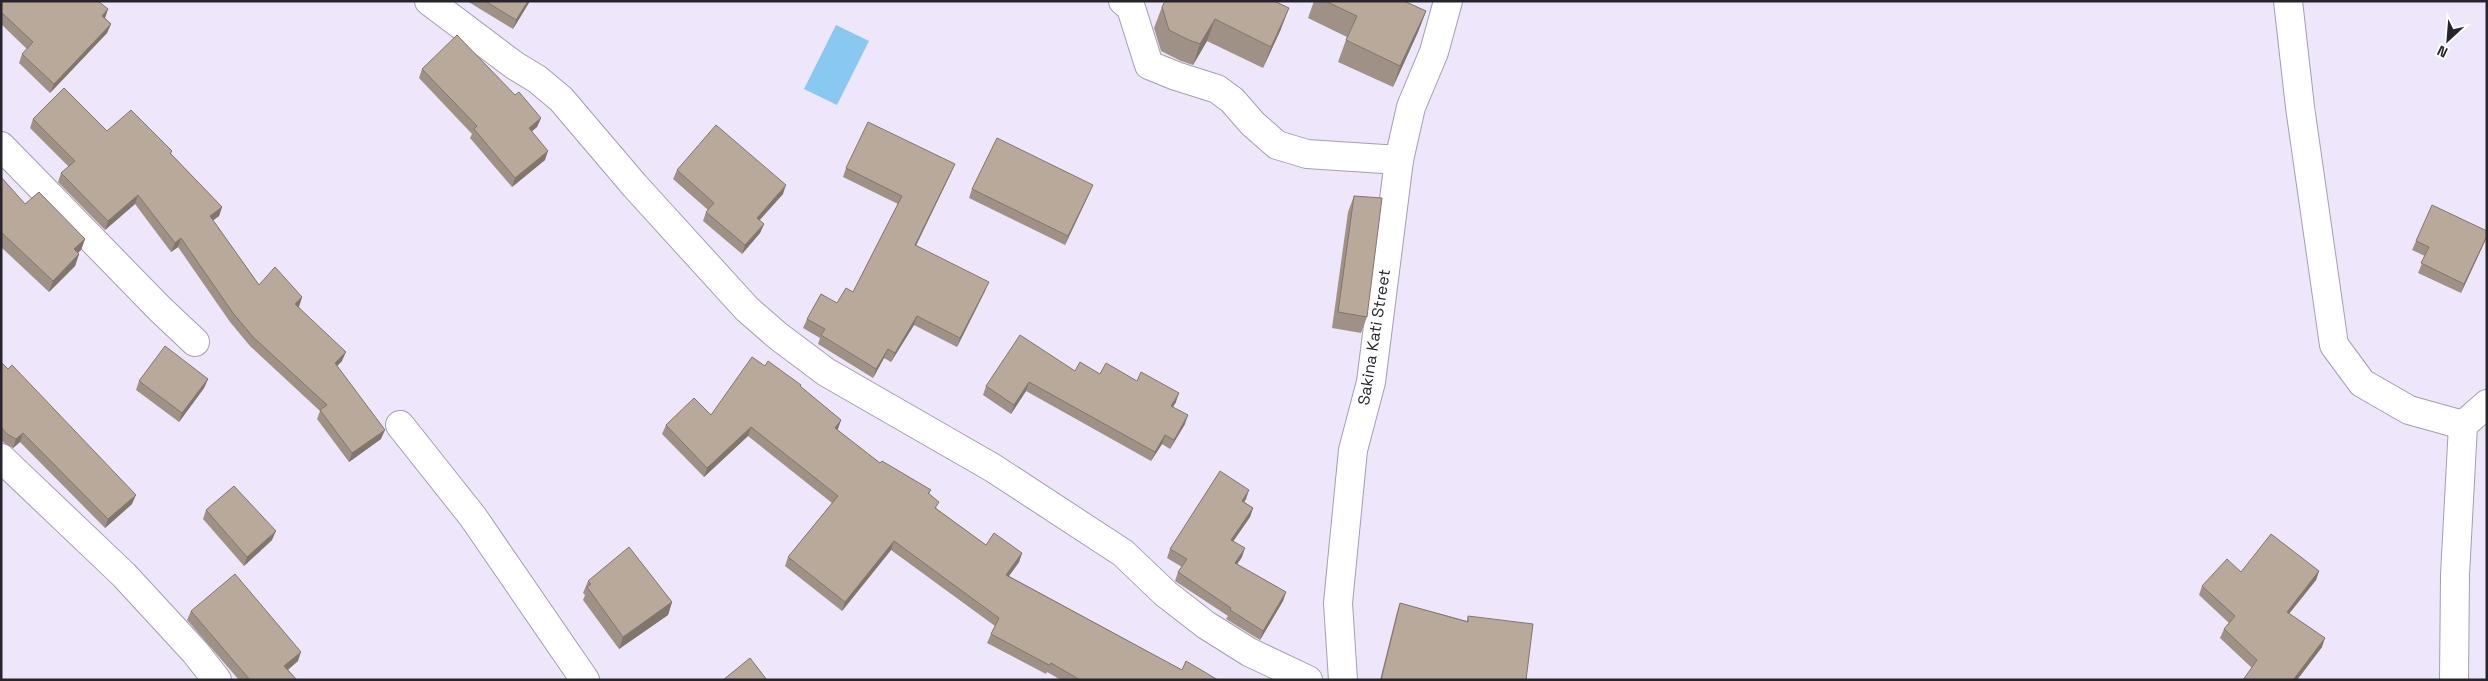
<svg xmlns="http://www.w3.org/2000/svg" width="2488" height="681" viewBox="0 0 2488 681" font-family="'Space Grotesk',sans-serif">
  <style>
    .water { fill: #89c8f0 }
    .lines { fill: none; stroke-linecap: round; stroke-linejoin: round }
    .street-casing { stroke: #a49eb0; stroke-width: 30 }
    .street { stroke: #fff; stroke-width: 28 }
    .wall { fill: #9f9185 }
    .shaded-wall { fill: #82766c }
    .building { fill: #b9a99b; stroke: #82766c }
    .labels { text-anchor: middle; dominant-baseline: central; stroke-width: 4; stroke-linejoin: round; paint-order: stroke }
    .street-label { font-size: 16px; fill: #27252c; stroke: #fff }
  </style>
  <rect width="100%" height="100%" fill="#eee7fb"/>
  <polygon class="water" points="836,25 869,41 837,105 804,89"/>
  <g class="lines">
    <g class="street-casing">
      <g id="street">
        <polyline points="429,1 514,65 537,79 561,99 635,186 747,309 778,336 826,372 993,468 1123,553 1166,594 1206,625 1249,652 1308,680"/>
        <polyline points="1123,1 1131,8 1149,65 1176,76 1217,89 1232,100 1253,124 1277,145 1307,154 1399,160"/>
        <polyline points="2288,1 2300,107 2334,345 2362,383 2409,410 2463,425"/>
        <polyline points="1,146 160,309 195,342"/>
        <polyline points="400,425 473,517 585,680"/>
        <polyline points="1,458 124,575 195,652 217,680"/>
        <polyline points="1343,680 1338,603 1353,450 1371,382 1399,160 1411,107 1434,52 1448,1"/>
        <polyline points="2454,680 2455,575 2463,425 2487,404"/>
      </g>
    </g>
    <use href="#street" class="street"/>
  </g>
  <g class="wall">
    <polygon points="1,1 108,9 105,18 111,24 107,33 50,93 19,63 22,54 27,49 1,24"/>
    <polygon points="467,1 530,1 513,29"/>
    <polygon points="1314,1 1406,1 1405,2 1426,11 1418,32 1393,87 1338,62 1347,37 1308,18"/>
    <polygon points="1162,7 1281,29 1263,68 1207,41 1193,65 1181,61 1161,51 1154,28"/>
    <polygon points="422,69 515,95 541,118 537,127 532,131 545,160 512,187 470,138 472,134 419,78"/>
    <polygon points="33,119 107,131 172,151 171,154 222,207 219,216 213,220 259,285 302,297 299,307 342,361 337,366 381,439 349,462 317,419 320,411 250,346 230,322 178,247 171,252 135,204 105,230 58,182 61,173 69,167 30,128"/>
    <polygon points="846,168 951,173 916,245 985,291 957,347 914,325 891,362 884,358 873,378 818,344 820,338 803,328 807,319 837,303 853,292 898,204 843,177"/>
    <polygon points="677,170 783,194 759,221 764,224 760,233 742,254 703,221 706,212 708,210 673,179"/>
    <polygon points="1,177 25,204 85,239 81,250 78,253 79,254 75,266 49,292 1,247"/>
    <polygon points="972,189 1089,194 1065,245 969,198"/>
    <polygon points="1354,196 1367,317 1361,333 1332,328 1348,212"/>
    <polygon points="2487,231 2487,237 2485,241 2461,293 2418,273 2425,256 2412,250 2416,241"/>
    <polygon points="1,362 132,504 105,528 20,442 13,448 4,443 1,440"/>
    <polygon points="765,366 801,385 801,387 841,420 837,430 880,463 931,490 929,494 937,509 986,545 1022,553 1019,562 1009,576 1182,670 1218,680 1061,680 1047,672 1046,674 987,643 991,634 995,626 891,550 842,611 785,566 788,557 832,503 748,436 704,477 662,434 666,425 711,415"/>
    <polygon points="1075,371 1100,374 1176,402 1173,407 1185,424 1170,449 1162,444 1151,461 1026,391 1011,414 983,395 986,386"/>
    <polygon points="208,379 204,388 179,422 136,390 139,381"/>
    <polygon points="1246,499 1244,502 1253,508 1250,517 1233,541 1242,557 1237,564 1286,592 1283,601 1260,640 1226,619 1228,616 1175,581 1178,572 1182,567 1167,558 1170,549"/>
    <polygon points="206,510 272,540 244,566 203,519"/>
    <polygon points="2319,571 2316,580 2289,614 2322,647 2297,680 2243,680 2252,668 2220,638 2224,629 2229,623 2199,595 2202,586 2241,572"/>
    <polygon points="588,581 672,602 668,615 619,649 583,600 585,595 583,593"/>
    <polygon points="1400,603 1467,621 1468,616 1526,680 1380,680 1397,612"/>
    <polygon points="191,611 298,661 288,670 297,680 239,680 187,620"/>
  </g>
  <g class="shaded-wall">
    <polygon points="528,1 530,1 513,29 516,20"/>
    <polygon points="1289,8 1281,29 1263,68 1271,47"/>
    <polygon points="108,9 105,18 102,16"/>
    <polygon points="1426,11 1418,32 1393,87 1400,66"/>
    <polygon points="1215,19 1207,41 1193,65 1200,44"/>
    <polygon points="111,24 107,33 50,93 54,84"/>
    <polygon points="541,118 537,127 525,137 529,128"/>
    <polygon points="548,151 545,160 512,187 515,178"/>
    <polygon points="955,164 951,173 912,254 915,245"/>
    <polygon points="786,185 783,194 753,227 757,218"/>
    <polygon points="1093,185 1089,194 1065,245 1068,236"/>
    <polygon points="138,195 135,204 105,230 108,221"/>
    <polygon points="222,207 219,216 207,225 210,216"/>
    <polygon points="764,224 760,233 742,254 745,245"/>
    <polygon points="2487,236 2485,241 2461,293 2464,284"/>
    <polygon points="181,238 178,247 171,252 175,243"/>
    <polygon points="85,239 81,250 69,260 74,249"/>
    <polygon points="79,254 75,266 49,292 53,281"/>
    <polygon points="989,282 985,291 957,347 960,338"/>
    <polygon points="302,297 299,306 292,313 295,304"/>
    <polygon points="917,316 914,325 891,362 895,353"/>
    <polygon points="888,349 884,358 873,378 876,369"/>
    <polygon points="346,352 342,361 331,372 335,363"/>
    <polygon points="208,379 204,388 179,422 182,413"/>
    <polygon points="1029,382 1026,391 1011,414 1014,405"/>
    <polygon points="1179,393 1176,402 1168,415 1171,406"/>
    <polygon points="1188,415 1185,424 1170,449 1174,440"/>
    <polygon points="841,420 838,429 831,437 835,428"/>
    <polygon points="751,427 748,436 704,477 707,468"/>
    <polygon points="385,430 381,439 349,462 352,453"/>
    <polygon points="23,433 20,442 13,448 16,439"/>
    <polygon points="1165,435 1162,444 1151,461 1155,452"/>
    <polygon points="1249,490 1246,499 1239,510 1242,501"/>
    <polygon points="136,495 132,504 105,528 108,519"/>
    <polygon points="1253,508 1250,517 1228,549 1231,540"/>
    <polygon points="276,531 272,540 244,566 247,557"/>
    <polygon points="894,541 891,550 842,611 845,602"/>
    <polygon points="1245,548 1242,557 1232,572 1235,563"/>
    <polygon points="1022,553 1019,562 1003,584 1006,575"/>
    <polygon points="2319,571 2316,580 2283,621 2287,612"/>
    <polygon points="1286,592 1283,601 1260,640 1263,631"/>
    <polygon points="672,602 668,615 619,649 623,637"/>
    <polygon points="2325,638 2322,647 2297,680 2293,680"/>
    <polygon points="301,652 298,661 281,675 284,666"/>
  </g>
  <g class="building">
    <polygon points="1,1 98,1 108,9 102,16 111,24 54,84 22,54 33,42 1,12"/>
    <polygon points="485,1 528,1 516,20"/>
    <polygon points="1165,1 1274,1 1289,8 1271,47 1215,19 1200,44 1189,40 1169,30 1162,7"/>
    <polygon points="1325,1 1404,1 1426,11 1400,66 1346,40 1357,16"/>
    <polygon points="457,35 515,95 519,92 541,118 529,128 548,151 515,178 474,129 477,126 422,69"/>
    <polygon points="64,88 107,131 131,110 172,151 170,153 222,207 210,216 259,285 275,267 302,297 295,304 346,352 335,363 385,430 352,453 320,410 327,405 253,337 233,313 181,238 175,243 138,195 108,221 61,173 75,161 33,119"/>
    <polygon points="868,122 955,164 915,245 989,282 960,338 917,316 895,353 888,349 876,369 821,335 825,329 807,319 821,294 837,303 846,288 853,292 902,196 846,168"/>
    <polygon points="716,125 786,185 757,218 764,224 745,245 706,212 714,203 677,170"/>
    <polygon points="997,138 1093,185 1068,236 972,189"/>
    <polygon points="1,177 25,204 39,192 85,239 74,249 79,254 53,281 1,232"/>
    <polygon points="1354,196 1382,198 1367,317 1338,312"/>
    <polygon points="2432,205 2487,231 2487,236 2464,284 2421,263 2429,247 2416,241"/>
    <polygon points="1020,335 1075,371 1080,362 1100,374 1106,363 1137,381 1141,372 1179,393 1171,406 1188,415 1174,440 1165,435 1155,452 1029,382 1014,405 986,386"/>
    <polygon points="165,346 208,379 182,413 139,381"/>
    <polygon points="752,357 765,366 768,361 801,385 800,386 841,420 835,428 880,463 882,461 931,490 928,493 939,502 935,508 986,545 994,533 1022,553 1006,575 1182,670 1186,661 1218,680 1080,680 1051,663 1049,665 991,634 999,618 894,541 845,602 788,557 838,496 751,427 707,468 666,425 694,398 711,415"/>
    <polygon points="1,362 8,369 12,365 136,495 108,519 23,433 16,439 7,434 1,427"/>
    <polygon points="1220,471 1249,490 1242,501 1253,508 1231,540 1245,548 1235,563 1286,592 1263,631 1230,610 1231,608 1178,572 1187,559 1170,549"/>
    <polygon points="234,486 276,531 247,557 206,510"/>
    <polygon points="2271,534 2319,571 2287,612 2325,638 2293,680 2243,680 2257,660 2224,629 2235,616 2202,586 2227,559 2241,572"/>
    <polygon points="629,547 672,602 623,637 587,587 591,584 588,581"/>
    <polygon points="235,574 301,652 284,666 297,680 250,680 191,611"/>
    <polygon points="1400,603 1468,622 1468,616 1533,624 1526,680 1381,680"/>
    <polygon points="750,658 767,680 723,680"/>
  </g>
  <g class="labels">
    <g class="street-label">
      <text transform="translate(1374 337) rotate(-81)">Sakina Kati Street</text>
    </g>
  </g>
  <rect width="2488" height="681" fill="none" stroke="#27252c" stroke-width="5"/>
  <g transform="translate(2448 40) rotate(206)" stroke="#ffffff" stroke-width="4" paint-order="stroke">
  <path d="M0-4L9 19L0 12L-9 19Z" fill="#27252c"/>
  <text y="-8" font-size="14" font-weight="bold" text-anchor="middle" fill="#27252c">N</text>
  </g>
</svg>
